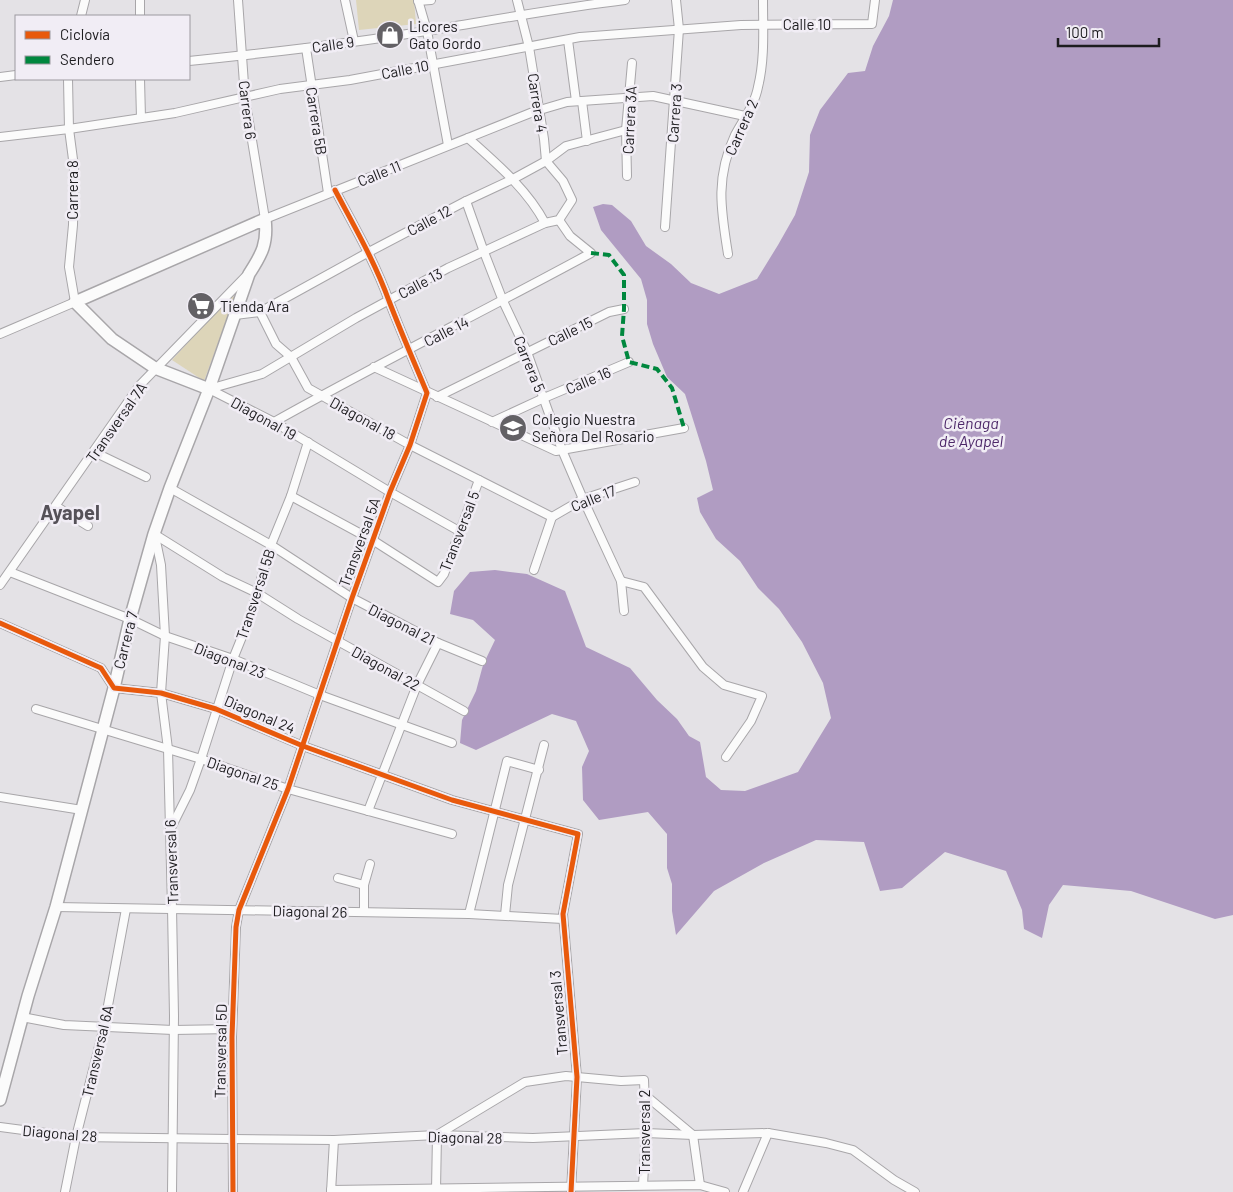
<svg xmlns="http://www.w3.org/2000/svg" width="1233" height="1192" viewBox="0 0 1233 1192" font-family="Barlow,sans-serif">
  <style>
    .green { fill: #ddd5b9 }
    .water { fill: #b09cc2 }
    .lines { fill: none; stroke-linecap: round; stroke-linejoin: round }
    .street-casing { stroke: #a8a6a9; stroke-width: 10 }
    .secondary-casing { stroke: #a8a6a9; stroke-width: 14 }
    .street { stroke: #fbfbfb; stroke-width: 8 }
    .secondary { stroke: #fbfbfb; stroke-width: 11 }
    .quiet { stroke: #00873e; stroke-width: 4; stroke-dasharray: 8 4; stroke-linecap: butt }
    .cycleway-casing { stroke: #f1edf5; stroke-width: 8 }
    .cycleway { stroke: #e8590c; stroke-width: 5 }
    .labels { text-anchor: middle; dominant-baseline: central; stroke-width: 5; stroke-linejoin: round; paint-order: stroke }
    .street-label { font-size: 15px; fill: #1d1c1f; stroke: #f1edf5 }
    .poi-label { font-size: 15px; fill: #1d1c1f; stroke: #f1edf5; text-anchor: start }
    .water-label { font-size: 16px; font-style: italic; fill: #4d2869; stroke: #f1edf5 }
    .district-label { font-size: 20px; font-weight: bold; fill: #555158; stroke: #f1edf5 }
  </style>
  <rect width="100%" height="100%" fill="#e4e2e6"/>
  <g class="green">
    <polygon points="356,0 414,0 416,24 359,30"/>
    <polygon points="231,295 235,297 204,381 172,360"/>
  </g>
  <polygon class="water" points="893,0 1233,0 1233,915 1215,919 1131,891 1063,885 1049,905 1042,938 1024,929 1022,910 1006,871 945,852 902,888 880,891 864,842 816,840 764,863 714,891 676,935 672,911 672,884 667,868 667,834 648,812 599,820 583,800 582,767 589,751 576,721 552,714 476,750 460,743 462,720 476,691 483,665 495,640 473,620 450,614 454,591 470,572 495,570 527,574 565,591 586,647 630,668 657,700 677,719 689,736 700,742 706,777 721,790 745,791 798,772 831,718 823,683 802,642 779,609 758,588 740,561 716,539 700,512 697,498 713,490 706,461 685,394 667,377 653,344 647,324 647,300 641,279 601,230 593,207 603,204 612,205 631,221 646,246 671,264 691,283 719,294 757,279 778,245 795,215 809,172 810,135 820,110 848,73 865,71 873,46 889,16"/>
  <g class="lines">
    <g class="street-casing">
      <g id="street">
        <polyline points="238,0 245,98 265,219 533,112 567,102 653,96 745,116"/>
        <polyline points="345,0 354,41"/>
        <polyline points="418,0 427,31 448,145"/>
        <polyline points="418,1 431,0"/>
        <polyline points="81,16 85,0"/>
        <polyline points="140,16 140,0"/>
        <polyline points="568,40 576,101"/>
        <polyline points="306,48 328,193"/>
        <path d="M 189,61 C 268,53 348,44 426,31 C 493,20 559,8 625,0"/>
        <polyline points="0,77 16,75"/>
        <polyline points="140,79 141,118"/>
        <polyline points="582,101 587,141"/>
        <polyline points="0,137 69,129 175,113 280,89 350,80 580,37 741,25 872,24 875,0"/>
        <path d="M 468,138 C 497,164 527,189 545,223"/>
        <polyline points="627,176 626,130 632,63"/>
        <polyline points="466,201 484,252 503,301 527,352 562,450 583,499 621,581 624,611"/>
        <polyline points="665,227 679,29 676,0"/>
        <path d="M 728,254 C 721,210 715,178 735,135 C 743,120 755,104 758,87 C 765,59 763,29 763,0"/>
        <polyline points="260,312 276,344 291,357 308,388 410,445 552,517"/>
        <polyline points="235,315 260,312 367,253 466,201 513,179 546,161 566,146 626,130"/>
        <polyline points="0,334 75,302 69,267 73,225 74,167 69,129 68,79"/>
        <polyline points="374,367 556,451 684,428"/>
        <polyline points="209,389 262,374 356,318 448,268 545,223 559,220 572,200 563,181 546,161 544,139 529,47 517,0"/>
        <polyline points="209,389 274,422 390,492 459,531"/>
        <polyline points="437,397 609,312 624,309"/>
        <path d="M 274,422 C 379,363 486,310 591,253 L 570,236 L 559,220"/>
        <polyline points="492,422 544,398 629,362"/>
        <polyline points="94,452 146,477"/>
        <polyline points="170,488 271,545 352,598 438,643 482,661"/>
        <polyline points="291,496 374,541 438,582 444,574 479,480"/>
        <polyline points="57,507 88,526"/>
        <polyline points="552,517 583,499 635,482"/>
        <polyline points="154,534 223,577 257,593 298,619 464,711"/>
        <polyline points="155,536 161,565 165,636 161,693 168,749 172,908 174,1016 172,1192"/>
        <polyline points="534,570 552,517"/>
        <polyline points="10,572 130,619 165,636 233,659 320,695 452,743"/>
        <polyline points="621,581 644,587 703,667 724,685 762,696 751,721 726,757"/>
        <polyline points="0,585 139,386 247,275"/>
        <polyline points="0,623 101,668 114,688 161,693 216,709 303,746 452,800 578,834 563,914 577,1077 571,1192"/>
        <polyline points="36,709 201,759 288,789 452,834"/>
        <polyline points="0,797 82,810"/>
        <polyline points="368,811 417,685 438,643"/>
        <polyline points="171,828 190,790 201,759 233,659 250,617 271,545 291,496 308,442"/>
        <polyline points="338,878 364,885"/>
        <polyline points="56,907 469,914 563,919"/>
        <polyline points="364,912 364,885 370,864"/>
        <polyline points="469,914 507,761 539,770"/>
        <polyline points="505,915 508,885 544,745"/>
        <polyline points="22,1017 64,1025 173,1030 232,1029"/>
        <polyline points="645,1095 693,1135"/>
        <polyline points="0,1127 76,1137 232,1139 334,1140 437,1135 533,1138 646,1133 693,1135 768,1133 826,1143 853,1150 894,1180 915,1192"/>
        <polyline points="693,1135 700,1185"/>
        <polyline points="331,1190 700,1185 725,1192"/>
        <polyline points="436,1190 437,1135 525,1082 566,1076 621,1081 644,1080 646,1133 643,1185"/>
        <polyline points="65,1192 76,1137 104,1027 126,909"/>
        <path d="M 233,1192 L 232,1037 L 236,927 L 239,910 L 288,789 L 352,598 L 390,492 L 410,445 L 427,393 C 414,362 401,332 389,301 C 375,262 354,226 335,190"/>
        <polyline points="331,1192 334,1140"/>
        <polyline points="743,1192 768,1133"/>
      </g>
    </g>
    <g class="secondary-casing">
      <path id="secondary" d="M 0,1100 L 28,996 L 56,907 L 114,688 L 130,619 L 154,534 L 170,488 L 209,389 L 249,274 C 262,254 268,243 265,219 L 75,302 L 112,339 L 155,368 L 209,389"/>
    </g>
    <use href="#street" class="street"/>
    <use href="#secondary" class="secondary"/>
    <polyline class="quiet" points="591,253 609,255 624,275 624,309 622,336 629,362 657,369 672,388 684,428"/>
    <g class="cycleway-casing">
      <g id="cycleway">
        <polyline points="0,623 101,668 114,688 161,693 216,709 303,746 452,800 578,834 563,914 577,1077 571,1192"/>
        <path d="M 233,1192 L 232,1037 L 236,927 L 239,910 L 288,789 L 352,598 L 390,492 L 410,445 L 427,393 C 414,362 401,332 389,301 C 375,262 354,226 335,190"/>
      </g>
    </g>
    <use href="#cycleway" class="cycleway"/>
  </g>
  <defs>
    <g id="shop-disc" transform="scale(1.4375)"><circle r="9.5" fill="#636165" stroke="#f1edf5"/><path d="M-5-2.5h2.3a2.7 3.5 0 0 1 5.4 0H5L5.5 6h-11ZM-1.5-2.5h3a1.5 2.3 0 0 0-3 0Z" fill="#fff"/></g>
    <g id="supermarket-disc" transform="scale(1.4375)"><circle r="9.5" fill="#636165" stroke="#f1edf5"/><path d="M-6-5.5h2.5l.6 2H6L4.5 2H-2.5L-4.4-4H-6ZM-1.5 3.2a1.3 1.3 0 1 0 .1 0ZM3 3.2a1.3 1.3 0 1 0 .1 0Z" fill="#fff"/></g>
    <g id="school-disc" transform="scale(1.4375)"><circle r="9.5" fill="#636165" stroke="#f1edf5"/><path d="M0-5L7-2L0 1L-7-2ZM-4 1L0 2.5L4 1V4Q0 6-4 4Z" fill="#fff"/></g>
  </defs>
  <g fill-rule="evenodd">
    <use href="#shop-disc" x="390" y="35"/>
    <use href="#supermarket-disc" x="201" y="306"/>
    <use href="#school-disc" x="513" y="428"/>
  </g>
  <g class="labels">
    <g class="street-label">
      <text x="807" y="24">Calle 10</text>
      <text transform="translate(333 44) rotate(-8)">Calle 9</text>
      <text transform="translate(405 69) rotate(-11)">Calle 10</text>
      <text transform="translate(538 103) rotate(81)">Carrera 4</text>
      <text transform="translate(248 110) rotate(83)">Carrera 6</text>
      <text transform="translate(674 113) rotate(-86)">Carrera 3</text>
      <text transform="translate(629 120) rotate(-87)">Carrera 3A</text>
      <text transform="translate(317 121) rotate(81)">Carrera 5B</text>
      <text transform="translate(741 127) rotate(-66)">Carrera 2</text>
      <text transform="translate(379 173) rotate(-22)">Calle 11</text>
      <text transform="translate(72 190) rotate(-90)">Carrera 8</text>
      <text transform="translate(429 220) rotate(-28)">Calle 12</text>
      <text transform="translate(420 283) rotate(-28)">Calle 13</text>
      <text transform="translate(446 331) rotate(-27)">Calle 14</text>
      <text transform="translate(570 331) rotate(-26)">Calle 15</text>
      <text transform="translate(530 364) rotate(68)">Carrera 5</text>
      <text transform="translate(588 380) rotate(-23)">Calle 16</text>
      <text transform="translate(264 418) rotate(29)">Diagonal 19</text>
      <text transform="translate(363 418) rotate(29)">Diagonal 18</text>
      <text transform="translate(116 422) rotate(-55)">Transversal 7A</text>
      <text transform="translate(593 498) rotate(-22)">Calle 17</text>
      <text transform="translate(459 531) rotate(-69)">Transversal 5</text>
      <text transform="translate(359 542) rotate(-70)">Transversal 5A</text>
      <text transform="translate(255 594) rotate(-72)">Transversal 5B</text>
      <text transform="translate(402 624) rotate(27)">Diagonal 21</text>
      <text transform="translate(125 640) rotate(-76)">Carrera 7</text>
      <text transform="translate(230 660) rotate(21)">Diagonal 23</text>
      <text transform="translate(386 668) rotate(29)">Diagonal 22</text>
      <text transform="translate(260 714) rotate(23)">Diagonal 24</text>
      <text transform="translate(243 773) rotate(19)">Diagonal 25</text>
      <text transform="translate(171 862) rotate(-92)">Transversal 6</text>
      <text transform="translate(310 911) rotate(1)">Diagonal 26</text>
      <text transform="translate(558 1013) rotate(-95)">Transversal 3</text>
      <text transform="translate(97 1051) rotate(-77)">Transversal 6A</text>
      <text transform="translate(220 1051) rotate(-89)">Transversal 5D</text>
      <text transform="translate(644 1132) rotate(-90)">Transversal 2</text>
      <text transform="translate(60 1133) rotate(5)">Diagonal 28</text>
      <text transform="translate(465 1137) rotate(1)">Diagonal 28</text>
    </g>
    <g class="poi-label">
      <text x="409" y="26">Licores<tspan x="409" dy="17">Gato Gordo</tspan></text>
      <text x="220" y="306">Tienda Ara</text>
      <text x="532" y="419">Colegio Nuestra<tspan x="532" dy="17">Señora Del Rosario</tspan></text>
    </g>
    <g class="water-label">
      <text x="971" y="422">Ciénaga<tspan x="971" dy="18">de Ayapel</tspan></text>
    </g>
    <g class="district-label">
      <text x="70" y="512">Ayapel</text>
    </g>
  </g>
  <rect x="15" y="15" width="175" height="65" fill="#f1edf5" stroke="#9c999f"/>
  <rect x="25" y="31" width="25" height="8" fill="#e8590c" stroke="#9c999f"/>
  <text x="60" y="40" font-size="15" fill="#1d1c1f">Ciclovía</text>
  <rect x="25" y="56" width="25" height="8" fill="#00873e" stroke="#9c999f"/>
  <text x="60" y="65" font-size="15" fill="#1d1c1f">Sendero</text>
  <path d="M1058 38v8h101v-8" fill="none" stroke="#1d1c1f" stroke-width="2.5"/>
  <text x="1066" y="38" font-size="15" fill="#1d1c1f" stroke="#f1edf5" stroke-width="4" paint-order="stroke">100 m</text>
</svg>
